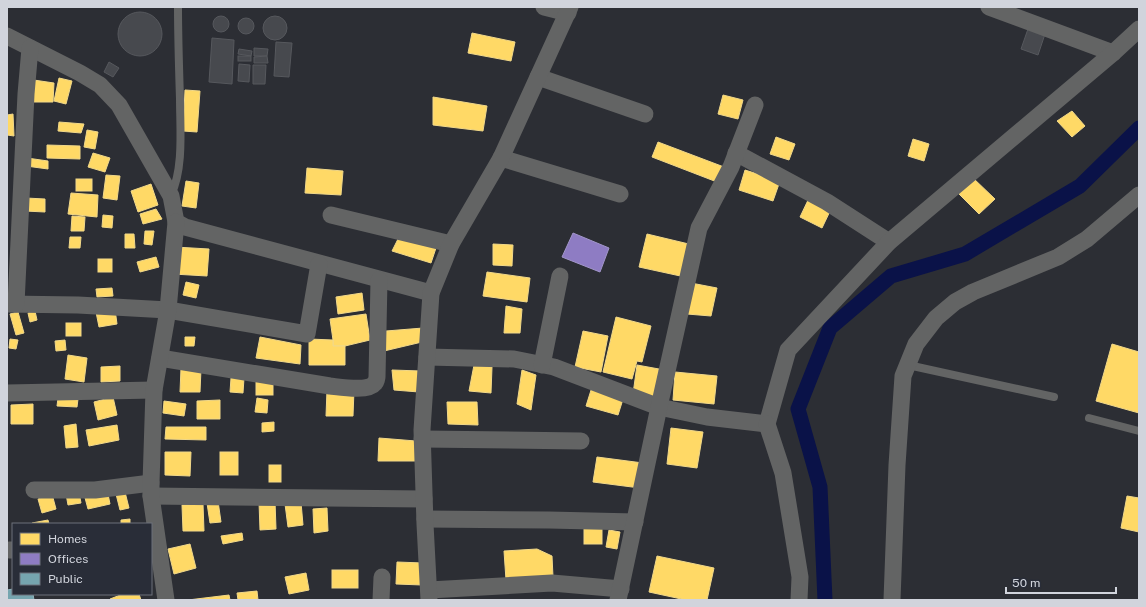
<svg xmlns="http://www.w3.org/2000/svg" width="1146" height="607" viewBox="0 0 1146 607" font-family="'Public Sans',sans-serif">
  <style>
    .homes { fill: #ffd966; stroke: #f1d889 }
    .offices { fill: #8e7cc3; stroke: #a296ca }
    .public { fill: #76a5af; stroke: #91b3bc }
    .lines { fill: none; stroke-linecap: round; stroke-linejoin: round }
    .canal { stroke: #0a1248; stroke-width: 15 }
    .building { fill: #47494e; stroke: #56585d }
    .service { stroke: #636464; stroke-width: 8 }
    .minor { stroke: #636464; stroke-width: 17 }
  </style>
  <rect width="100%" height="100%" fill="#2c2e34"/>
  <g class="homes">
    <polygon points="472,33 515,42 511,61 468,53"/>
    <polygon points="59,78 72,81 66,104 54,101"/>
    <polygon points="27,79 54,83 53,102 28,102"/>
    <polygon points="185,90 200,91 197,132 183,131"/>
    <polygon points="723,95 743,100 738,119 718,114"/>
    <polygon points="433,97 487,106 483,131 433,125"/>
    <polygon points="1072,111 1085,126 1072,137 1057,121"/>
    <polygon points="13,114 14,136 7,135 7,115"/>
    <polygon points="59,122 84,124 81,133 58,131"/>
    <polygon points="87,130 98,132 95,149 84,147"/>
    <polygon points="776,137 795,144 789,160 770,154"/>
    <polygon points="913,139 929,144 924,161 908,156"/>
    <polygon points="658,142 724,167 717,182 652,157"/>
    <polygon points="47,145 80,146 80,159 47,158"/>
    <polygon points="93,153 110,158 105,172 88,167"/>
    <polygon points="27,158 48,161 48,169 26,166"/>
    <polygon points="307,168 343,171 341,195 305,193"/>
    <polygon points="745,170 780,181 773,201 739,190"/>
    <polygon points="106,175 120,176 117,200 103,198"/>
    <polygon points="972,177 995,199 979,214 957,192"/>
    <rect x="76" y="179" width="16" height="12"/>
    <polygon points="186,181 199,183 196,208 182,206"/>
    <polygon points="151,184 158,205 138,212 131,191"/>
    <polygon points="71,193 98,195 97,217 68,214"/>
    <polygon points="810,196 832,207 822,228 800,217"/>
    <polygon points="26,198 45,199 45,212 25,211"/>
    <polygon points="156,209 162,219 143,224 140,214"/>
    <polygon points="103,215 113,216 112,228 102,227"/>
    <polygon points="72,216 85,217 84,231 71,231"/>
    <polygon points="145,231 154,231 152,245 144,244"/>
    <polygon points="125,234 134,234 135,248 125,248"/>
    <polygon points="647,234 693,245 685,277 639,267"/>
    <polygon points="70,237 81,237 80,248 69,248"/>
    <polygon points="399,237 437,245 431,263 392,251"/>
    <polygon points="493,244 513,245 512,266 493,265"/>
    <polygon points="175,247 209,249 207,276 173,274"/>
    <polygon points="156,257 159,267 140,272 137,262"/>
    <rect x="98" y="259" width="14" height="13"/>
    <polygon points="487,272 530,278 527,302 483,296"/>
    <polygon points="186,282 199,285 196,298 183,295"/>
    <polygon points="691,283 717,288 711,316 687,314"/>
    <polygon points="112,288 113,296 97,297 96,289"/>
    <polygon points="362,293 364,310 338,314 336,297"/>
    <polygon points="506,306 522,309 520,333 504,333"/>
    <polygon points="115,309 117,324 99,327 96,312"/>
    <polygon points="35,311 37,320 30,322 28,313"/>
    <polygon points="18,312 24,333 16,335 10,314"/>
    <polygon points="366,314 370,340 345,346 333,346 333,340 330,319"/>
    <polygon points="616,317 651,326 642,362 637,361 632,379 603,372"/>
    <rect x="66" y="323" width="15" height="13"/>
    <polygon points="423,328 422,342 384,351 386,331"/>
    <polygon points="583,331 608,336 601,372 575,367"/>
    <polygon points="185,337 195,337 194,346 185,346"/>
    <polygon points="260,337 301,345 300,364 256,358"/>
    <polygon points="10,339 18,340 16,349 9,348"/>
    <polygon points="309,339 333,340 333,346 345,346 345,365 309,365"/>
    <polygon points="65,340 66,350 56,351 55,341"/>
    <polygon points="1112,344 1139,352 1139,413 1096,401"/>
    <polygon points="68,355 87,358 84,382 65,379"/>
    <polygon points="474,365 492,367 491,393 469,391"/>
    <polygon points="637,365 659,369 654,398 633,394"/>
    <polygon points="120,366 120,381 101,382 101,367"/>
    <polygon points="181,368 201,369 200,392 180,392"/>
    <polygon points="392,370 421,371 419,392 394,390"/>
    <polygon points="522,370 536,375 531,410 517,404"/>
    <polygon points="675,372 717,376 714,404 673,400"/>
    <polygon points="231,378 244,378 243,393 230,392"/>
    <rect x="256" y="378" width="17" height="17"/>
    <polygon points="592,387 624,396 618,415 586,406"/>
    <polygon points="327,390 354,390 353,416 326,416"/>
    <polygon points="113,397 117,415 98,420 94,402"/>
    <polygon points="58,398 78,399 77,407 57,406"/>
    <polygon points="257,398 268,400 267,413 255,412"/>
    <polygon points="220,400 220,419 197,419 197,401"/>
    <polygon points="164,401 186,404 184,416 163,413"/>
    <polygon points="447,402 477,402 478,425 448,424"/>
    <polygon points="33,404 33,424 11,424 11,405"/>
    <polygon points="274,422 274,431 262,432 262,423"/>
    <polygon points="76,424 78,447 66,448 64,426"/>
    <polygon points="117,425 119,440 89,446 86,430"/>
    <polygon points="166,427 206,427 206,440 165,439"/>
    <polygon points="671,428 703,432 697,468 667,464"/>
    <polygon points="379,438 416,441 418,461 378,461"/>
    <polygon points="165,452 191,452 190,476 165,475"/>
    <rect x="220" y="452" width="18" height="23"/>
    <polygon points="597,457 643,463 640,488 593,482"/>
    <rect x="269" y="465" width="12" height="17"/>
    <polygon points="107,489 110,504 88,509 84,494"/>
    <polygon points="79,492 81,503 68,505 66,494"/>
    <polygon points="125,492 129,508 120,510 116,494"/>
    <polygon points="52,494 56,509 42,513 38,499"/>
    <polygon points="1127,496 1139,498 1139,532 1121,528"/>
    <polygon points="218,501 221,522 210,523 207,503"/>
    <polygon points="275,501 276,529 260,530 259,502"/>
    <polygon points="301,502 303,525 288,527 285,504"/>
    <polygon points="203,504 204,531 183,531 182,505"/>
    <polygon points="327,508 328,531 314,533 313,509"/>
    <polygon points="130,519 130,524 121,524 121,520"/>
    <polygon points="48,520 49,524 32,524 32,523"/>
    <rect x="584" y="525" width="18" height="19"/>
    <polygon points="609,530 620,532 617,549 606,547"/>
    <polygon points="242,533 243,540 223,544 221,536"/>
    <polygon points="190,544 196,568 174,574 168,549"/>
    <polygon points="537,549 552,556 553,577 506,580 504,551"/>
    <polygon points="657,556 714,568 707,600 686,600 649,592"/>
    <polygon points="397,562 423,563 422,585 396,584"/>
    <rect x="332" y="570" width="26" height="18"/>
    <polygon points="306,573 309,590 289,594 285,577"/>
    <polygon points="257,591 258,600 238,600 237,593"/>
    <polygon points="123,594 139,594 141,600 110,600 110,599"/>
    <polygon points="229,595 230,600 188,600"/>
  </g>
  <polygon class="offices" points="573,233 609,248 600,272 562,257"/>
  <polygon class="public" points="13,589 13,594 33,594 34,600 7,600 7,590"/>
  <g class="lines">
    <polyline class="canal" points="825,600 820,487 798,409 830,328 891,276 965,254 1080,186 1139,128"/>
  </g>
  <g class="building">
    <circle cx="140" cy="34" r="22"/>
    <circle cx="221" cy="24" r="8"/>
    <circle cx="275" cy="28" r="12"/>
    <circle cx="246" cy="26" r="8"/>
    <polygon points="1029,26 1046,31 1038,55 1021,49"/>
    <polygon points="212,38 234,40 232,84 209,82"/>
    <polygon points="276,42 292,43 289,77 274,76"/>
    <polygon points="254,48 268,49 267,56 254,56"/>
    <polygon points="239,49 252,51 251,56 238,54"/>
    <rect x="238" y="56" width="13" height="5"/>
    <polygon points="267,56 268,63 254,63 254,57"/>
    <polygon points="109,62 119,68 113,77 104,72"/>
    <polygon points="239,64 250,65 249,82 238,81"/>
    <polygon points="253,65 266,65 265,84 253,84"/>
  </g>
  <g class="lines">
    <g class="service">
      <path d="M 171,195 C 184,168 180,128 180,99 C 179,68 178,38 178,7"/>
      <polyline points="908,365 1054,397"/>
      <polyline points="1089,418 1139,431"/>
    </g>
    <g class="minor">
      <polyline points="544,7 568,13"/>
      <polyline points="989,7 1113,53"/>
      <polyline points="7,36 80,73 100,85 119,105 171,196 176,222 185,227 431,293"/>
      <polyline points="538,77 645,114"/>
      <polyline points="736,153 827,202 889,242"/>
      <polyline points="501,158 620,194"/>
      <polyline points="331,215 451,244"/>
      <polyline points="7,304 78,305 168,310 307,334 319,264"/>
      <polyline points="16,304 26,94 30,48"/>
      <polyline points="427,357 514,359 554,367 659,407 707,417 767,424 788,350 889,242 1113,53 1139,29"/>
      <path d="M 160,358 L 330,386 C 340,387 368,392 375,383 C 376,382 377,378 377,377 L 379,280"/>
      <polyline points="542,365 560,276"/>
      <polyline points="7,393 154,390"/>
      <polyline points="767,424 783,473 800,577 799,600"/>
      <polyline points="422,439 581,441"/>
      <polyline points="34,490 95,490 151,483"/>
      <polyline points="151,496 424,499"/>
      <polyline points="425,519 549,520 635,522"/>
      <polyline points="9,550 13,550"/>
      <polyline points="429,590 552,583 621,589"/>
      <polyline points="166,600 151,496 151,483 154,390 168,310 176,222"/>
      <polyline points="381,600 382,577"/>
      <polyline points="429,600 425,524 422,430 431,293 451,244 501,158 570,7"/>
      <polyline points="618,600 659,407 699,228 731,167 755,105"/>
      <polyline points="892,600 897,465 903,376 916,344 936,318 955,302 973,292 1058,257 1087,239 1139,195"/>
    </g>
  </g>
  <rect width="1146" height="607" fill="none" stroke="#d1d4dc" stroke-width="16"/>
  <rect x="12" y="523" width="140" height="72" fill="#292d38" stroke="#6c707a"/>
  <rect x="20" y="533" width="20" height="12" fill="#ffd966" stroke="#6c707a"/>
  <text x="48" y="543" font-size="12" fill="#d1d4dc">Homes</text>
  <rect x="20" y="553" width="20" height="12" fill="#8e7cc3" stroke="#6c707a"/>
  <text x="48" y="563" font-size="12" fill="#d1d4dc">Offices</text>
  <rect x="20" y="573" width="20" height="12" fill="#76a5af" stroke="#6c707a"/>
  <text x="48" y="583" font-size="12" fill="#d1d4dc">Public</text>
  <path d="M1006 587v6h110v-6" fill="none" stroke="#d1d4dc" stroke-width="2"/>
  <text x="1012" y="587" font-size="12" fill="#d1d4dc" stroke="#292d38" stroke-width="3" paint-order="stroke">50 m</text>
</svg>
